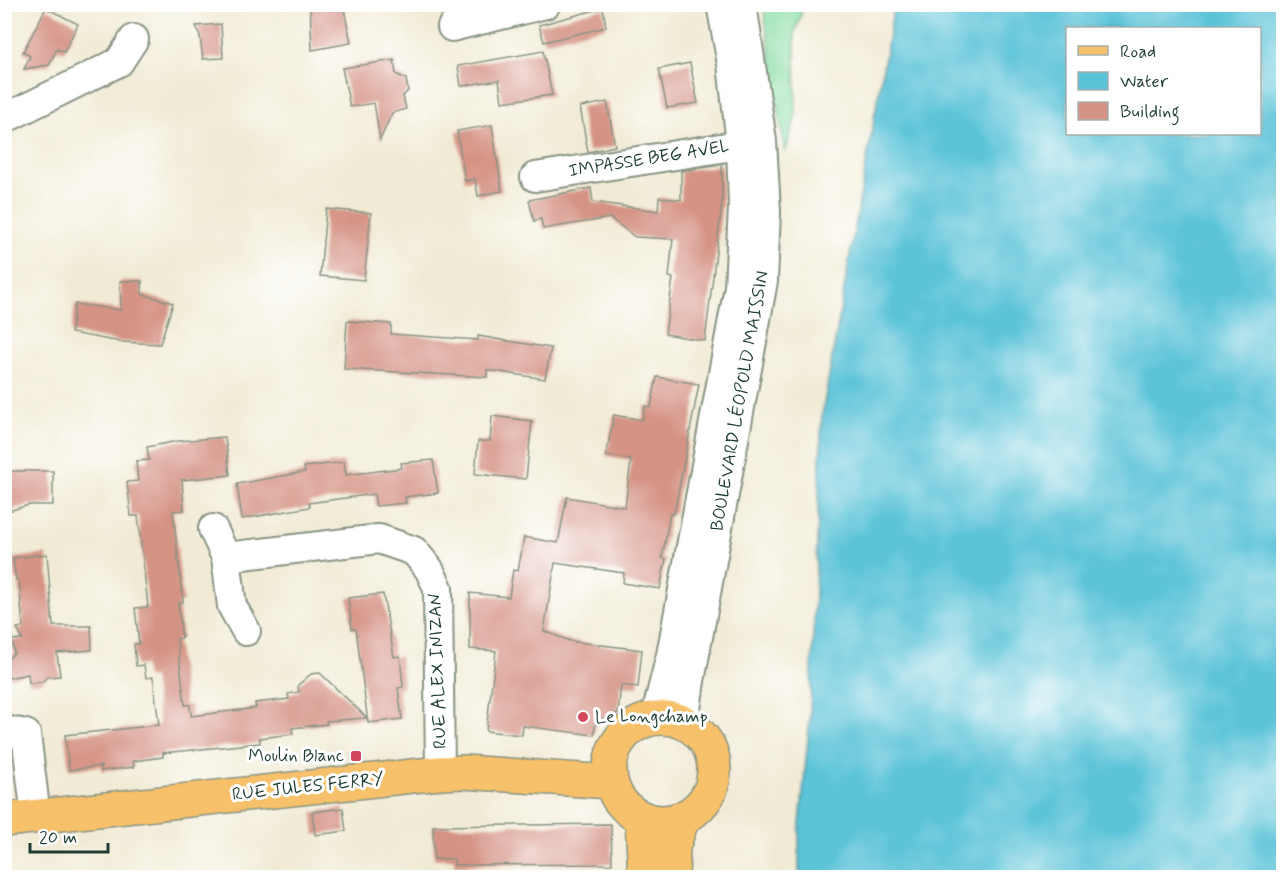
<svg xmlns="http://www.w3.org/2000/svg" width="1288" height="882" viewBox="0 0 1288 882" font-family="Mynerve,sans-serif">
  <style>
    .green { fill: #81da9f; stroke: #508c6a; stroke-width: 1.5 }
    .water { fill: #5bc3d8; stroke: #3d8086; stroke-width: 1.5; fill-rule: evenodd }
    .building { fill: #d59385 }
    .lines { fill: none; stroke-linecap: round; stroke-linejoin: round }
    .minor-casing { stroke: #889484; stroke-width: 32 }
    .major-casing { stroke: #889484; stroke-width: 36 }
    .minor { stroke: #fff; stroke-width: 28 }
    .major { stroke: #f6c16b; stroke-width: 33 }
    .poi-dot { fill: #d1495b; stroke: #fff; stroke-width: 2 }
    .labels { text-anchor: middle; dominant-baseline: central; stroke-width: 6; stroke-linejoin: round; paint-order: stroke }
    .street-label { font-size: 18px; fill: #1f3d34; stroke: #fff }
    .poi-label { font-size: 18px; fill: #1f3d34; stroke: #fff; text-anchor: start }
  </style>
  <rect width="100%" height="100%" fill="#fff"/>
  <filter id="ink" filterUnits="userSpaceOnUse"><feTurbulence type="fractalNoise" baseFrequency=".0167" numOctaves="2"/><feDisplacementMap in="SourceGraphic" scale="12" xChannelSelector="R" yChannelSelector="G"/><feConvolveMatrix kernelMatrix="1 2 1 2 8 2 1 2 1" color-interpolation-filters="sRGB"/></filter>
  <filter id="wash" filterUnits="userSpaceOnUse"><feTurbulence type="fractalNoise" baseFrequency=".008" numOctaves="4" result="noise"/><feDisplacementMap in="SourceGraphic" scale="24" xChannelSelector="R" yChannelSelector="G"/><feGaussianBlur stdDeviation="1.35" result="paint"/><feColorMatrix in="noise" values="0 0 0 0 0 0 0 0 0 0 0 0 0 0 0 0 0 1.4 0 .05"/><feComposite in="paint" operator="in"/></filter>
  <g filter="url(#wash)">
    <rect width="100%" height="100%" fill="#f1ebd5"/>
    <polygon class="green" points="763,5 804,5 795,33 796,115 785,153"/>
    <path class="water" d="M 894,5 L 1283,5 L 1283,877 L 799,877 L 799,834 L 810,716 L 822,415 ZM 1068,28 L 1260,28 L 1260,134 L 1068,134 Z"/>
    <g id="blocks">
      <g class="building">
        <polygon points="310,4 343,4 351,43 312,50"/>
        <polygon points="46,8 78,24 64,52 57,49 49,65 24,69 30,56 23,52"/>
        <polygon points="603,8 606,27 544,42 539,25"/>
        <polygon points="221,24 223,58 203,59 200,36 196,26"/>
        <polygon points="543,51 552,95 502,102 499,80 461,86 458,66"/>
        <polygon points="394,60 396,74 406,79 408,91 403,96 406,109 392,113 380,140 374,103 350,107 342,68"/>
        <polygon points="690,63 698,103 667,108 659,69"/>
        <polygon points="607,102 615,146 588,152 580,107"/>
        <polygon points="492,125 502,191 478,196 475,179 465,181 457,131"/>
        <polygon points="722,165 722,204 705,341 665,334 673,278 669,277 673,239 635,237 610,218 543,229 541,219 534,221 529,200 591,188 593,202 658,211 659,197 681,200 681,171"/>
        <polygon points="326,209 371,213 364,280 320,276"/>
        <polygon points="120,281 142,281 142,294 173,303 160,344 121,342 71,333 75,304 121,310"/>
        <polygon points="347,321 391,324 391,334 478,340 478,336 551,348 545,379 487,370 487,377 344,369"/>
        <polygon points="657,377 699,384 674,514 670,514 662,558 666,559 660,589 623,583 624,573 555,563 544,631 570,641 642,650 638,687 621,685 618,713 596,721 594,735 523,726 522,735 486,731 496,651 470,649 470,593 509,597 513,570 518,571 524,537 558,543 567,497 625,507 631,460 606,456 614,415 642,420 645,406 651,407"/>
        <polygon points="492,416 532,421 526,479 475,474 478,441 490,441"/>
        <polygon points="225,437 230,475 182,480 184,510 173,511 183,602 178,603 182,638 177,639 185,705 190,705 191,716 256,708 255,703 289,699 288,694 299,692 298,685 311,674 320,673 367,718 326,721 327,724 292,728 293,734 260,738 260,743 163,753 163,757 133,761 134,767 101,771 101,766 69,770 65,735 159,725 153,677 146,678 144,665 136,666 134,644 139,644 135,608 148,607 138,516 131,516 127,482 138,481 136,461 149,460 147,447 178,441"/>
        <polygon points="433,460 438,493 405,497 406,503 376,506 374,494 309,503 310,507 242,519 237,484 305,472 304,467 344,462 346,475 402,468 401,463"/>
        <polygon points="4,471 53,471 53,505 29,505 8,511 4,500"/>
        <polygon points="47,554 53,626 91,626 92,650 57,653 60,676 47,677 42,682 29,683 28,674 8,678 6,661 14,653 12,640 22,639 17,628 23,627 19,580 16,580 13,558"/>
        <polygon points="383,594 394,657 400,656 403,687 398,688 402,719 368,723 356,629 352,629 348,598"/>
        <polygon points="343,808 346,831 315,835 312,812"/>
        <polygon points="611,824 612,864 454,865 454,859 434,859 433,826"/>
      </g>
    </g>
  </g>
  <g filter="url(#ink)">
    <use href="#blocks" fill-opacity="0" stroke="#889484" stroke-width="1.5"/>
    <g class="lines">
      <g class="minor-casing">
        <g id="minor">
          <polyline points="452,27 546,4"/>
          <polyline points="4,119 119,62 134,39"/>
          <polyline points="535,177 759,142"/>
          <polyline points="213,529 226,557 232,606 246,631"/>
          <polyline points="226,557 379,539 414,551 429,569 438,588 440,773"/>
          <polyline points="655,719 671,655 739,287 743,207 741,144 732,64 721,4"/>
          <polyline points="684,723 690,681 763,281 766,211 762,141 742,4"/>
          <polyline points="4,730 26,734 36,817"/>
        </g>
      </g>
      <g class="major-casing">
        <g id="major">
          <circle cx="662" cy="770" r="52"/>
          <polyline points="642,818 645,878"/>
          <polyline points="4,820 440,773 463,772 611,782"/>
          <polyline points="672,878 673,847 683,818"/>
        </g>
      </g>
      <use href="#minor" class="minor"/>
      <use href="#major" class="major"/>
    </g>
  </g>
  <g class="poi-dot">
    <circle cx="583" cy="717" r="6"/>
    <rect x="350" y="750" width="12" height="12" rx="3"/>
  </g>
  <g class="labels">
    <g class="street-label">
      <text transform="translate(649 159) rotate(-9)">IMPASSE BEG AVEL</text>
      <text transform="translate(740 401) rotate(-80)">BOULEVARD LÉOPOLD MAISSIN</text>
      <text transform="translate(438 671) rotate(-92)">RUE ALEX INIZAN</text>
      <text transform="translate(308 787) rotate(-6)">RUE JULES FERRY</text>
    </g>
    <g class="poi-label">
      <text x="595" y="717">Le Longchamp</text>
      <text x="344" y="756" text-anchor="end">Moulin Blanc</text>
    </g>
  </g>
  <rect width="1288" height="882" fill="none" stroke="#fff" stroke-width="24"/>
  <rect x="1066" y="27" width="195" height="108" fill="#ffffff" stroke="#a5b1ae" stroke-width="1.5"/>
  <rect x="1078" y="46" width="30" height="9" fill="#f6c16b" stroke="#a5b1ae" stroke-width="1.5"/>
  <text x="1120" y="57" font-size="18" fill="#1f3d34">Road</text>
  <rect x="1078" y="72" width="30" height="18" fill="#5bc3d8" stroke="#a5b1ae" stroke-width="1.5"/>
  <text x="1120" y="87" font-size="18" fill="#1f3d34">Water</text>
  <rect x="1078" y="102" width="30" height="18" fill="#d59385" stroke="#a5b1ae" stroke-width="1.5"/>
  <text x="1120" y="117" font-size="18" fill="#1f3d34">Building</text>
  <path d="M30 843v9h78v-9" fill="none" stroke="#1f3d34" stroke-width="3"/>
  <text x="39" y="843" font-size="18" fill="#1f3d34" stroke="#ffffff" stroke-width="4.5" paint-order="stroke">20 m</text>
</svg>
